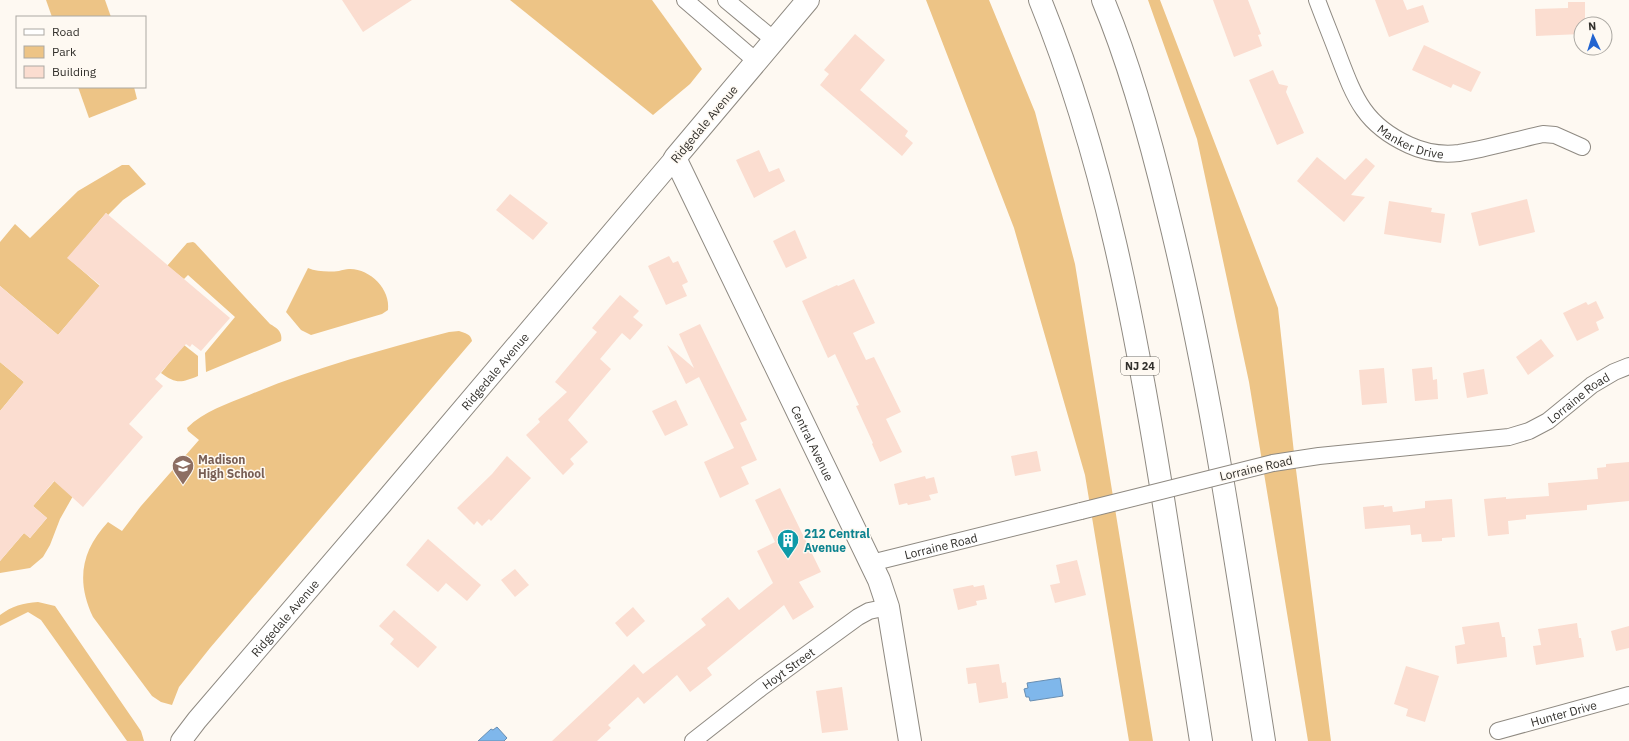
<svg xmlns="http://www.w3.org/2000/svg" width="1629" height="741" viewBox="0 0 1629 741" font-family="'IBM Plex Sans',sans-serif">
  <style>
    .green { fill: #edc486 }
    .water { fill: #7fb7eb; stroke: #688eb2 }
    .building { fill: #fbddd0 }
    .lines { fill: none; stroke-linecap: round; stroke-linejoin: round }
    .minor-casing { stroke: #8f8a82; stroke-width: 18 }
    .tertiary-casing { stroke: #8f8a82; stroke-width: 22 }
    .secondary-casing { stroke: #8f8a82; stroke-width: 24 }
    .motorway-casing { stroke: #8f8a82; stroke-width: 24 }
    .minor { stroke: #fff; stroke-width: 16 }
    .tertiary { stroke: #fff; stroke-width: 20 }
    .secondary { stroke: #fff; stroke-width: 22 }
    .motorway { stroke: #fff; stroke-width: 22 }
    .minor-bridge-casing { stroke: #8f8a82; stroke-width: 18; stroke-linecap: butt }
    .minor-bridge { stroke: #fff; stroke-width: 16 }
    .labels { text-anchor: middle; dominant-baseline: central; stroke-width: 3; stroke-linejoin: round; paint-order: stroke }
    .shield { fill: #fef9f2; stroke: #6f6c67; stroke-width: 1 }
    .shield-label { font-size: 11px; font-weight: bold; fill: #32302c }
    .street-label { font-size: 12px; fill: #32302c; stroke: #fef9f2 }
    .education-label { font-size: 12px; font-weight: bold; fill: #785e54; stroke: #fef9f2; text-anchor: start }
    .culture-label { font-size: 12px; font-weight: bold; fill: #0d838f; stroke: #fef9f2; text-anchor: start }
  </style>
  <rect width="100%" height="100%" fill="#fef9f2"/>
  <g class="green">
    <polygon points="46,0 105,0 111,17 52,17"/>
    <polygon points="510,0 652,0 702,69 690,84 653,115"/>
    <polygon points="926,0 989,0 1035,112 1075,264 1153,741 1129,741 1085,475 1014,228"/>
    <polygon points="1148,0 1160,0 1278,308 1295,462 1331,741 1308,741 1249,382 1197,139"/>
    <polygon points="78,87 134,87 137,99 89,118"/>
    <polygon points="122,165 129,165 146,184 123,200 108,215 106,213 68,258 100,286 58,335 0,286 0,242 15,224 30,238 78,191"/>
    <path d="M 193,242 L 195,243 L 270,324 C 277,328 283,332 281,341 L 206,372 L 205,353 L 235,317 L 188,275 L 184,279 L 167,266 L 187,243 Z"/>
    <path d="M 308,268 C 317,272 330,272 339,271 C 342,270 346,269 349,269 C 369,268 391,289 388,310 L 382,314 L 311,335 L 301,330 L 286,312 Z"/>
    <path d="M 459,331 C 465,333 471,334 472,341 L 210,648 L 179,687 L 172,705 L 161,702 L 152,696 L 93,617 C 76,581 81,551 108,522 L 122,531 L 141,506 L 199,440 L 188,431 L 187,428 C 204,411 227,404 249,395 C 313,368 381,350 449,332 Z"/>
    <path d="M 184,345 L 198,356 L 198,376 C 181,383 176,384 161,373 Z"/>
    <polygon points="0,362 24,382 0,411"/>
    <polygon points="76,456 86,473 60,519 50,545 43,557 30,568 0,573 0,561 24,533 30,538 47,518 33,506"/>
    <path d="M 38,602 L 55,606 L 141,731 L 144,741 L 127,741 L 41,620 L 28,612 L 0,626 L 0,615 C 12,606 23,603 38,602 Z"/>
  </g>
  <g class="water">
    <polygon points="1060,678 1063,696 1030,701 1029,697 1026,697 1024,689 1028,688 1027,683"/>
    <polygon points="497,727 507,738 504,741 478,741 491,729 493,730"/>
  </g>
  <g class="building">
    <polygon points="342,0 412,0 363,32"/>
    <polygon points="1213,0 1248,0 1261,34 1258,35 1262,46 1234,57"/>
    <polygon points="1375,0 1403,0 1407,10 1423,5 1429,22 1389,37"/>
    <polygon points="1568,2 1585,2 1585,24 1581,24 1581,34 1536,36 1535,9 1568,8"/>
    <polygon points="855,34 885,60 860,90 908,131 905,136 913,143 902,156 820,85 829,74 824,70"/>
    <polygon points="1424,45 1481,72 1471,92 1453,84 1451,88 1412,70"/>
    <polygon points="1273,70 1279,84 1288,86 1286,92 1304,133 1277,145 1249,80"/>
    <polygon points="759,150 769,172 779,168 785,181 754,198 736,160"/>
    <polygon points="1317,157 1345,180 1366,158 1375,166 1351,195 1365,197 1344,222 1297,181"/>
    <polygon points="510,194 548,223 533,240 496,210"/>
    <polygon points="1527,199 1535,232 1479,246 1471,213"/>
    <polygon points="1389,201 1432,208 1431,212 1445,214 1441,243 1384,234"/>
    <polygon points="106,213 230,318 201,351 192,344 190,347 186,344 155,379 163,386 129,424 143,437 83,507 54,481 33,506 47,518 30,538 24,533 0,561 0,411 24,382 0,362 0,286 58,335 100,285 67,258"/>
    <polygon points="795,230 807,258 786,268 773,241"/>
    <polygon points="669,256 673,263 678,261 688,282 682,285 687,296 666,305 648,266"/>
    <polygon points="854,279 875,323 853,333 866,360 874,357 901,412 886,419 902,452 880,462 872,444 873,443 856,406 859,405 835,354 828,358 802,301 837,285 838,286"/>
    <polygon points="620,295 639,311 633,317 643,325 630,340 622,333 600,359 611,369 568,420 588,442 570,459 574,464 563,475 526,435 540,422 538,419 567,392 555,382 597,332 592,328"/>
    <polygon points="1596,301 1604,318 1596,322 1599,330 1577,341 1563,313 1586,302 1588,305"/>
    <polygon points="700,324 747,420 740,423 757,460 741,467 749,484 720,498 704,462 734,448 699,377 686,384 667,345 694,368 679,334"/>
    <polygon points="1541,339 1554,356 1528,375 1516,357"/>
    <polygon points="1432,367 1433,380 1437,379 1438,399 1415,401 1412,369"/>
    <polygon points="1384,368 1387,403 1362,405 1359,370"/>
    <polygon points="1484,369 1488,394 1467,398 1463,373"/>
    <polygon points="676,400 688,425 665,436 652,411"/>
    <polygon points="1037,451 1041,471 1015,476 1011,456"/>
    <polygon points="507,456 531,478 491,521 489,519 482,526 477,521 474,525 457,508 492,474"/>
    <polygon points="1629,462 1629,501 1587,505 1587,510 1526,515 1526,519 1508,521 1509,534 1488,536 1484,499 1506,497 1506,499 1549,496 1548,483 1598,479 1597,468 1606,467 1606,464"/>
    <polygon points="925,476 926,479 934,477 938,493 929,495 931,500 908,505 907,503 899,505 894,484"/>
    <polygon points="780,488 821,572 799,582 814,607 793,620 784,605 707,668 712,675 690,692 677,675 644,704 638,697 608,725 611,728 597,741 552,741 634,664 643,674 706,625 701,619 728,597 739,610 773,583 757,551 775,542 755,500"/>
    <polygon points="1452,499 1455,537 1442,538 1442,541 1422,542 1421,534 1411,535 1410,525 1365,529 1363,507 1384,505 1384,507 1392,506 1393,512 1425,508 1425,501"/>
    <polygon points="428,539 481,585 467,601 446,583 438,592 406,565"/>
    <polygon points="1077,560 1086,595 1055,603 1050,585 1060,583 1056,565"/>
    <polygon points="515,569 529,585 515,597 501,580"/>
    <polygon points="973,585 974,587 984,585 987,599 976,601 977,605 958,610 953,589"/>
    <polygon points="633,607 645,621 627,637 615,623"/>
    <polygon points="394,610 437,647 418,668 390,644 394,639 379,626"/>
    <polygon points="1499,622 1502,637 1505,637 1507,657 1457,664 1455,646 1465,644 1462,627"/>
    <polygon points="1577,623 1579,638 1581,638 1584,657 1536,665 1533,646 1541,645 1538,629"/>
    <polygon points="1629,626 1629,648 1616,651 1611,631"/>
    <polygon points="999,664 1002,683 1006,682 1008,698 979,703 976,683 968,684 966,668"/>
    <polygon points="1406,666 1439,676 1425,722 1406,716 1408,709 1394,704"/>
    <polygon points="842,687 848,730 822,733 816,691"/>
  </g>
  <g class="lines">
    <g class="minor-casing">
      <g id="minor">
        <polyline points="685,0 756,61"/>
        <polyline points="726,0 774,40"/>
        <path id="s1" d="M 1317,0 C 1324,19 1332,38 1339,57 C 1355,99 1365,125 1409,145 C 1424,152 1442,155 1459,153 C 1487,149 1515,140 1543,134 L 1555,135 L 1582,147"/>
        <path id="s2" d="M 1273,463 L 1319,456 L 1509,437 L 1529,431 L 1548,421 L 1592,385 L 1614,372 L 1629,366"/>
        <path id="s3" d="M 871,563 L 1081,511"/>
        <path id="s4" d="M 1498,731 L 1629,695"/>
        <path id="s5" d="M 693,741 L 762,687 L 858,617 L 869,611 L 888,607"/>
      </g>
    </g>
    <g class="tertiary-casing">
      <g id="tertiary">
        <path id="s6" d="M 181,741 L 197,720 L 382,504 L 675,158"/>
      </g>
    </g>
    <g class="secondary-casing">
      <g id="secondary">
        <path id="s7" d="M 808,0 L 675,158 L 879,580 L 888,607 L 910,741"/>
      </g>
    </g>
    <g class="motorway-casing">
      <g id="motorway">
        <path d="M 1040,0 C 1104,157 1135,325 1162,492 C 1175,575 1188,658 1201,741"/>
        <path d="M 1103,0 C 1131,67 1151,141 1168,212 C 1211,386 1236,564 1264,741"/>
      </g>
    </g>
    <use href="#minor" class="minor"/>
    <use href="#tertiary" class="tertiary"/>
    <use href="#secondary" class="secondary"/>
    <use href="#motorway" class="motorway"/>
    <g class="minor-bridge-casing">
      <polyline id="minor-bridge" points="1081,511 1273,463"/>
    </g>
    <use href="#minor-bridge" class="minor-bridge"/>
  </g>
  <defs>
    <g id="school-pin" transform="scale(1.15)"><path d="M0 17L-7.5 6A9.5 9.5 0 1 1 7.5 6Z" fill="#8d6e63" stroke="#fef9f2"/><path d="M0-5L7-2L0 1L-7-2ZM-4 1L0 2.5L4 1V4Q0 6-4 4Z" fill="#fff"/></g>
    <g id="building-pin" transform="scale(1.15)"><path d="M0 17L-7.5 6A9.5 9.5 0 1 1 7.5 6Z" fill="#0f9aa8" stroke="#fef9f2"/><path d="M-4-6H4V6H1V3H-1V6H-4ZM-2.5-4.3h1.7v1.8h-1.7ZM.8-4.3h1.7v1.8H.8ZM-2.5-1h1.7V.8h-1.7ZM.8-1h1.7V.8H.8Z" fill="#fff"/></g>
  </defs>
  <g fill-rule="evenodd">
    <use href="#school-pin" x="183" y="466"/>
    <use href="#building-pin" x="788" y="540"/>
  </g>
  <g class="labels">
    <rect class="shield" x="1121" y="357" width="38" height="18" rx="3"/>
    <g class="shield-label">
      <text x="1140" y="366">NJ 24</text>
    </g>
    <g class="street-label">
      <text transform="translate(704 124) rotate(-50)">Ridgedale Avenue</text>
      <text stroke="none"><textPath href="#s1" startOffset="178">Manker Drive</textPath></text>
      <text stroke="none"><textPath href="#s6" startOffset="485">Ridgedale Avenue</textPath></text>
      <text stroke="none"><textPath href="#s2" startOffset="318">Lorraine Road</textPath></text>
      <text stroke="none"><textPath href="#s7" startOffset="523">Central Avenue</textPath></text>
      <text transform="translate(1256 468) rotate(-13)">Lorraine Road</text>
      <text stroke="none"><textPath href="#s3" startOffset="72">Lorraine Road</textPath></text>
      <text stroke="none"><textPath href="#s6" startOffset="161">Ridgedale Avenue</textPath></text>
      <text stroke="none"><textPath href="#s5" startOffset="120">Hoyt Street</textPath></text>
      <text stroke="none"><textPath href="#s4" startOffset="68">Hunter Drive</textPath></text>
    </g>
    <g class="education-label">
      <text x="198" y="459">Madison<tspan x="198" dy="14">High School</tspan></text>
    </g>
    <g class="culture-label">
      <text x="804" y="533">212 Central<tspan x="804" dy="14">Avenue</tspan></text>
    </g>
  </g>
  <rect x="16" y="16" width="130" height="72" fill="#fef9f2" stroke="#aca9a3"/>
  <rect x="24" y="29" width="20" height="6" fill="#ffffff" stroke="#aca9a3"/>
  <text x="52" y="36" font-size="12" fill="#32302c">Road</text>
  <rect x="24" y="46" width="20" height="12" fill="#edc486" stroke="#aca9a3"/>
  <text x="52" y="56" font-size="12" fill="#32302c">Park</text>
  <rect x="24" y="66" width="20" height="12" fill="#fbddd0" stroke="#aca9a3"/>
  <text x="52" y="76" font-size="12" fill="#32302c">Building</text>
  <g transform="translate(1593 36) rotate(356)"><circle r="19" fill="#fef9f2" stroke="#aca9a3"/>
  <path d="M0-3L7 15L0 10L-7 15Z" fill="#2264d0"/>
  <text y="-6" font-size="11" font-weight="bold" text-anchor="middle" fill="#32302c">N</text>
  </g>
</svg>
